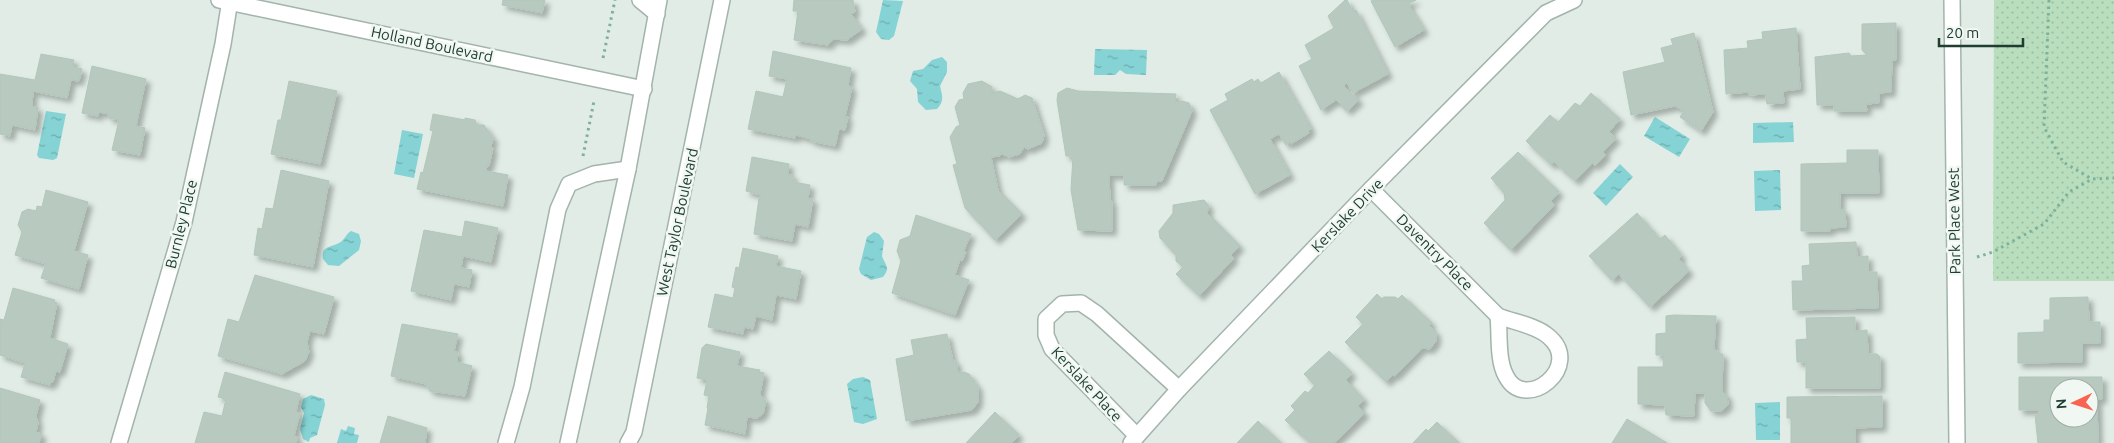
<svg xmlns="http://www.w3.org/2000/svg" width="2114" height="443" viewBox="0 0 2114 443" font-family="Ubuntu,sans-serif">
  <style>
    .park { fill: url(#park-dots) }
    .water { fill: url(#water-ripples) }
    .building { fill: #b8cac0; stroke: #b2c6bb; fill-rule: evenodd; filter: url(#shadow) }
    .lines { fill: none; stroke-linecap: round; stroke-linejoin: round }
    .minor-casing { stroke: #a3b4ab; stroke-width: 18 }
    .tertiary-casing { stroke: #a3b4ab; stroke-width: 18 }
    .path { stroke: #7fb19a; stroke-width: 3; stroke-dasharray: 2.5 4; stroke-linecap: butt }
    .minor { stroke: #fff; stroke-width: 15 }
    .tertiary { stroke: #fff; stroke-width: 15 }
    .labels { text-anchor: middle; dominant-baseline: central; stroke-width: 5; stroke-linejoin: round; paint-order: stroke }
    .street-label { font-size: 15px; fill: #203d31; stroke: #f1f8f3 }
  </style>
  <defs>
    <pattern id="park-dots" width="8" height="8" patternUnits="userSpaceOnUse" patternTransform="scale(1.25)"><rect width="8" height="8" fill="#b8debd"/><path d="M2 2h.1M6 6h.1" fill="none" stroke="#9ebfa3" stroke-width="1.8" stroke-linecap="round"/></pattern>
    <pattern id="water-ripples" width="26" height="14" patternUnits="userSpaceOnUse" patternTransform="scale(1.25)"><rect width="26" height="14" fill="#85d3d4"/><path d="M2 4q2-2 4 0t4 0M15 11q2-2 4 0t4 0" fill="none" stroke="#6cacad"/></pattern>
    <filter id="shadow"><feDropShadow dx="4.5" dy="4.5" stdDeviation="2.5" flood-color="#0004"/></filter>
  </defs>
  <rect width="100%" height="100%" fill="#e0ece5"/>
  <polygon class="park" points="1994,0 2114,0 2114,281 1993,281"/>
  <g class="water">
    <polygon points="883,0 903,1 894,36 889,40 881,39 876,32"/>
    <polygon points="1095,49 1147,50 1146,75 1126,74 1120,70 1115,75 1094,75"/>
    <path d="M 942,57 L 947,62 L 947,72 L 940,86 C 942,95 945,101 937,109 L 926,110 L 918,102 L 917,89 L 910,81 L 913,71 L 923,69 L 932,60 Z"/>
    <polygon points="46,111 66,114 57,158 53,160 39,158 37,155"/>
    <polygon points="1655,117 1690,139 1679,157 1644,136"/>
    <polygon points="1793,122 1794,142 1753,143 1753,123"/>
    <polygon points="402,130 423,134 414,178 394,174"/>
    <polygon points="1620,164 1633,177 1606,206 1593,193"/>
    <polygon points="1780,170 1781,210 1755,211 1754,171"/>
    <path d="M 351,231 L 359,234 L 361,241 L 359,250 L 339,266 L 328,265 L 323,259 C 321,246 329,248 339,243 C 344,241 346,234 351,231 Z"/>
    <path d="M 874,232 L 879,234 L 884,241 L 882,256 C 885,265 891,267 883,277 L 871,280 L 861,274 L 859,269 L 867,237 Z"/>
    <polygon points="863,377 870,380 877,419 863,424 854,422 847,384 853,379"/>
    <polygon points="311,395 324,399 325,405 317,435 310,438 309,442 303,439 300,429 304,413 301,407 303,399"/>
    <polygon points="1780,402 1780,440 1756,440 1755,403"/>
    <polygon points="348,426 355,428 354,434 359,435 357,443 337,443 341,429 346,431"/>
  </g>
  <g class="building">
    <polygon points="503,0 545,0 542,13 502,5"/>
    <polygon points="794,0 853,0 855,12 851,14 862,29 847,40 833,39 828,45 794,40 798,11 793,11"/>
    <polygon points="1345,0 1347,0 1353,12 1356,10 1388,74 1353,93 1347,83 1343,86 1359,100 1347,111 1336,100 1321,110 1299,66 1312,59 1305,45 1334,28 1328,16"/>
    <polygon points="1373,0 1416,0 1408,4 1424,30 1395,47 1371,1"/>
    <polygon points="1896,23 1896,60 1892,60 1891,92 1879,93 1879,103 1866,104 1867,111 1834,111 1834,105 1817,105 1815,57 1849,53 1851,56 1867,55 1862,50 1862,24"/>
    <polygon points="1796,28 1800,89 1783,91 1784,103 1767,104 1766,94 1749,95 1749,92 1726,94 1724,50 1748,48 1747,41 1763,39 1762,32"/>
    <polygon points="1694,33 1713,112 1701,131 1680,117 1684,111 1675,106 1631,115 1623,72 1665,62 1661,48 1673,45 1671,39"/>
    <polygon points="773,51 851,68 848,86 852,87 845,117 848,117 845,130 839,129 835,146 811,141 811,139 796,135 795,138 748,129 756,91 783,97 787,79 769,76"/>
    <polygon points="41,54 74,60 73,67 82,69 79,81 71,80 67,98 33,91 32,106 38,108 35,130 12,125 10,136 0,134 0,74 35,80"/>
    <polygon points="92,66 146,79 136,126 145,128 140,155 112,150 119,120 109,118 109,114 99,112 98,116 82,113"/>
    <polygon points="1279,72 1311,129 1308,131 1309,133 1291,144 1290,142 1286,145 1279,134 1270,139 1290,175 1255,194 1210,110 1228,100 1225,94 1252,79 1254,82 1258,79 1261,83"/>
    <polygon points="289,81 337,91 320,164 271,154 278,120 281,120"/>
    <polygon points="982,81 992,87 992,93 1000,91 1018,99 1025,95 1032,98 1044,135 1042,143 1028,149 1024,147 1020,154 1009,157 1002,154 1000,156 991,157 998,190 1022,214 995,240 965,208 953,165 957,164 950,137 956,127 960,125 955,107 959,100 964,99 963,93 968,84"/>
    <polygon points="1067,88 1078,91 1176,94 1175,102 1182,101 1189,103 1192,111 1162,181 1157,181 1156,185 1124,185 1124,175 1109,175 1110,201 1112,201 1112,231 1078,230 1071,190 1073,156 1066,156 1057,100 1058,93"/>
    <polygon points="1591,93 1620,119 1609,132 1616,138 1603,152 1606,155 1595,166 1592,163 1575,181 1554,162 1551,165 1526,141 1550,115 1558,122 1575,103 1580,106"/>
    <polygon points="433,114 465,120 465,118 475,120 477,125 484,125 494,140 492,141 491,148 493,148 489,166 487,166 486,171 508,175 503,206 417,189 421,172 423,173 433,131 430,130"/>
    <polygon points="1847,150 1878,150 1879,193 1840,193 1840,210 1845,210 1846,227 1830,228 1830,231 1801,231 1801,164 1847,163"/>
    <polygon points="1518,152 1559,192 1551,201 1554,205 1511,250 1484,223 1505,200 1504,193 1491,178"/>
    <polygon points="752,157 789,164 788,175 793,175 793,182 810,185 808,199 813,199 808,227 795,224 792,241 754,234 759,198 761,198 761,195 746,191"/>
    <polygon points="281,170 329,181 313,267 254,255 258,228 262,229 266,208 273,209"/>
    <polygon points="46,190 88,202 74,251 88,255 79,289 41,278 46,264 15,255 22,232 18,225 22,212 28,209 36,211 37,206 42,207"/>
    <polygon points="1204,200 1209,206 1207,213 1240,246 1231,255 1234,258 1199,296 1176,274 1183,267 1176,261 1176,255 1160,238 1159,231 1173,213 1173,205"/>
    <polygon points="1637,213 1660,239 1665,235 1682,256 1679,259 1689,271 1650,307 1619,274 1612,280 1589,256"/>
    <polygon points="916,215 971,234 964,250 966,252 962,261 960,260 955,275 969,280 955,315 892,293 901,261 897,251 900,240 910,236"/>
    <polygon points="465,221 498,228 491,262 463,256 461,268 472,270 469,287 454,284 451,300 411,291 424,230 462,237"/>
    <polygon points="1856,242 1857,257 1868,256 1868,272 1877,272 1878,308 1793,310 1792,281 1803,281 1802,266 1810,265 1809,244"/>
    <polygon points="743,248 778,256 776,266 801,271 796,299 776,295 772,320 756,316 753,329 744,327 743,334 708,327 715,294 733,298 735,288 732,287 736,267 739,268"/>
    <polygon points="255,275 334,297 324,334 310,331 307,342 309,352 305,361 282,374 218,356 228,319 239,322"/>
    <polygon points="13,288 55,300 54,302 57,303 50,338 68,344 60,372 56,371 53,382 51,382 50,385 21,377 25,363 0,355 0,319 4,320"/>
    <polygon points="1377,294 1382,299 1384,297 1395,297 1398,299 1402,295 1432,323 1429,326 1436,332 1436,341 1430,349 1422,348 1395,376 1393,375 1386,382 1345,342 1363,324 1356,317"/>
    <polygon points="2088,297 2089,322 2100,322 2100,343 2082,343 2082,362 2018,363 2018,333 2044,332 2044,320 2050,320 2050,298"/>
    <polygon points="1674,315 1716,316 1714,349 1723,355 1722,392 1727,395 1728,405 1721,411 1711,411 1705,403 1705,393 1695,393 1694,416 1666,415 1665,405 1638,404 1638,367 1663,367 1664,355 1656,355 1656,334 1666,333 1666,316"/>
    <polygon points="1855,317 1855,331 1867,330 1868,354 1877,354 1880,357 1880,388 1806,388 1806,362 1797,362 1796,340 1807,339 1806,318"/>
    <polygon points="402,324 458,334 454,351 458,352 457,362 472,366 465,396 430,391 426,384 391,376"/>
    <polygon points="947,334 953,361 956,361 958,373 964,372 969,374 978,387 978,402 972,410 906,421 896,359 914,355 911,340"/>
    <polygon points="706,344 740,352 737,366 760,370 759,372 764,373 760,394 766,401 763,414 757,418 747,417 745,434 705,425 708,408 707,408 709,396 704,395 707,380 697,378 702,348"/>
    <polygon points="1329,351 1352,373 1346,380 1364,399 1358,406 1365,413 1334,443 1310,443 1285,420 1295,410 1291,406 1305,391 1308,393 1315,385 1304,374"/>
    <polygon points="225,372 300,394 296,412 300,413 294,436 298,437 296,443 195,443 204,412 222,416 226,399 218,397"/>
    <path d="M 2019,377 L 2102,377 L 2102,399 L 2097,399 L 2098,443 L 2038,443 L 2035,415 L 2039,415 L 2039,410 L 2019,410 ZM 2059,388 L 2089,388 L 2089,418 L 2059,418 Z"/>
    <polygon points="0,388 40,400 36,416 38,423 36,432 42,434 39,443 0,443"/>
    <polygon points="1882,396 1882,427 1855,428 1855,443 1791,443 1791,418 1787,418 1787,397"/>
    <polygon points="995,412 1019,435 1012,443 966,443"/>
    <polygon points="388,416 427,428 425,443 380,443"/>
    <polygon points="1627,419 1667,443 1612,443"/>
    <polygon points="1258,421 1281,443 1237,443"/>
    <polygon points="1437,422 1459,443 1413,443 1426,429 1428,431"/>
  </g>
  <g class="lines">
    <g class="minor-casing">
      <g id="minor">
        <polyline points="219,0 644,89"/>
        <polyline points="640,0 657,14"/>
        <polyline points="1952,0 1957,443"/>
        <polyline points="1371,189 1498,316"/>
        <path d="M 1498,316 C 1513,322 1535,325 1548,336 C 1585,366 1525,414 1506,376 C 1497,360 1500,334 1498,316 Z"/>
        <polyline points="1137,436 1052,349 1046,335 1046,319 1062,304 1081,303 1097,314 1179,389"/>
        <polyline points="119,443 184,222 223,44 230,0"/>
        <polyline points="506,443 522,387 558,209 569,184 594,174 628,169"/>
        <polyline points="628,443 634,432 722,0"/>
        <polyline points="1131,443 1179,389 1371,189 1546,13 1574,0"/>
      </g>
    </g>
    <g class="tertiary-casing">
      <polyline id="tertiary" points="568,443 628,169 659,0"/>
    </g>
    <g class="path">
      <polyline points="2049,0 2044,127 2063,162 2092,179"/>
      <polyline points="603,58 615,0"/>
      <polyline points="583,156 594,101"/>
      <polyline points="1977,257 1993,252 2044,224 2069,192 2092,179 2114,178"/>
    </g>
    <use href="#minor" class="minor"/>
    <use href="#tertiary" class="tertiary"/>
  </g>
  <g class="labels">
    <g class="street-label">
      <text transform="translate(432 44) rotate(12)">Holland Boulevard</text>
      <text transform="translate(1347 215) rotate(-46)">Kerslake Drive</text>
      <text transform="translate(1954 221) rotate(-91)">Park Place West</text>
      <text transform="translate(677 222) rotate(-78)">West Taylor Boulevard</text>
      <text transform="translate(181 224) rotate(-76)">Burnley Place</text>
      <text transform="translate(1435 252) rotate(45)">Daventry Place</text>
      <text transform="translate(1087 384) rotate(47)">Kerslake Place</text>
    </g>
  </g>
  <g transform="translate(2074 403) rotate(266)"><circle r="24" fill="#f1f8f3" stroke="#9dada5"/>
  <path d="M0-4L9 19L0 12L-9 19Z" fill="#f96351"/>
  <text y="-8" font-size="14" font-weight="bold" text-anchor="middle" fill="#203d31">N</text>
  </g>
  <path d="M1939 38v8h84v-8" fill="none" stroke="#203d31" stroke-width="2.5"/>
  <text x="1946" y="38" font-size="15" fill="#203d31" stroke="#f1f8f3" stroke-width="4" paint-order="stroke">20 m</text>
</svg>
